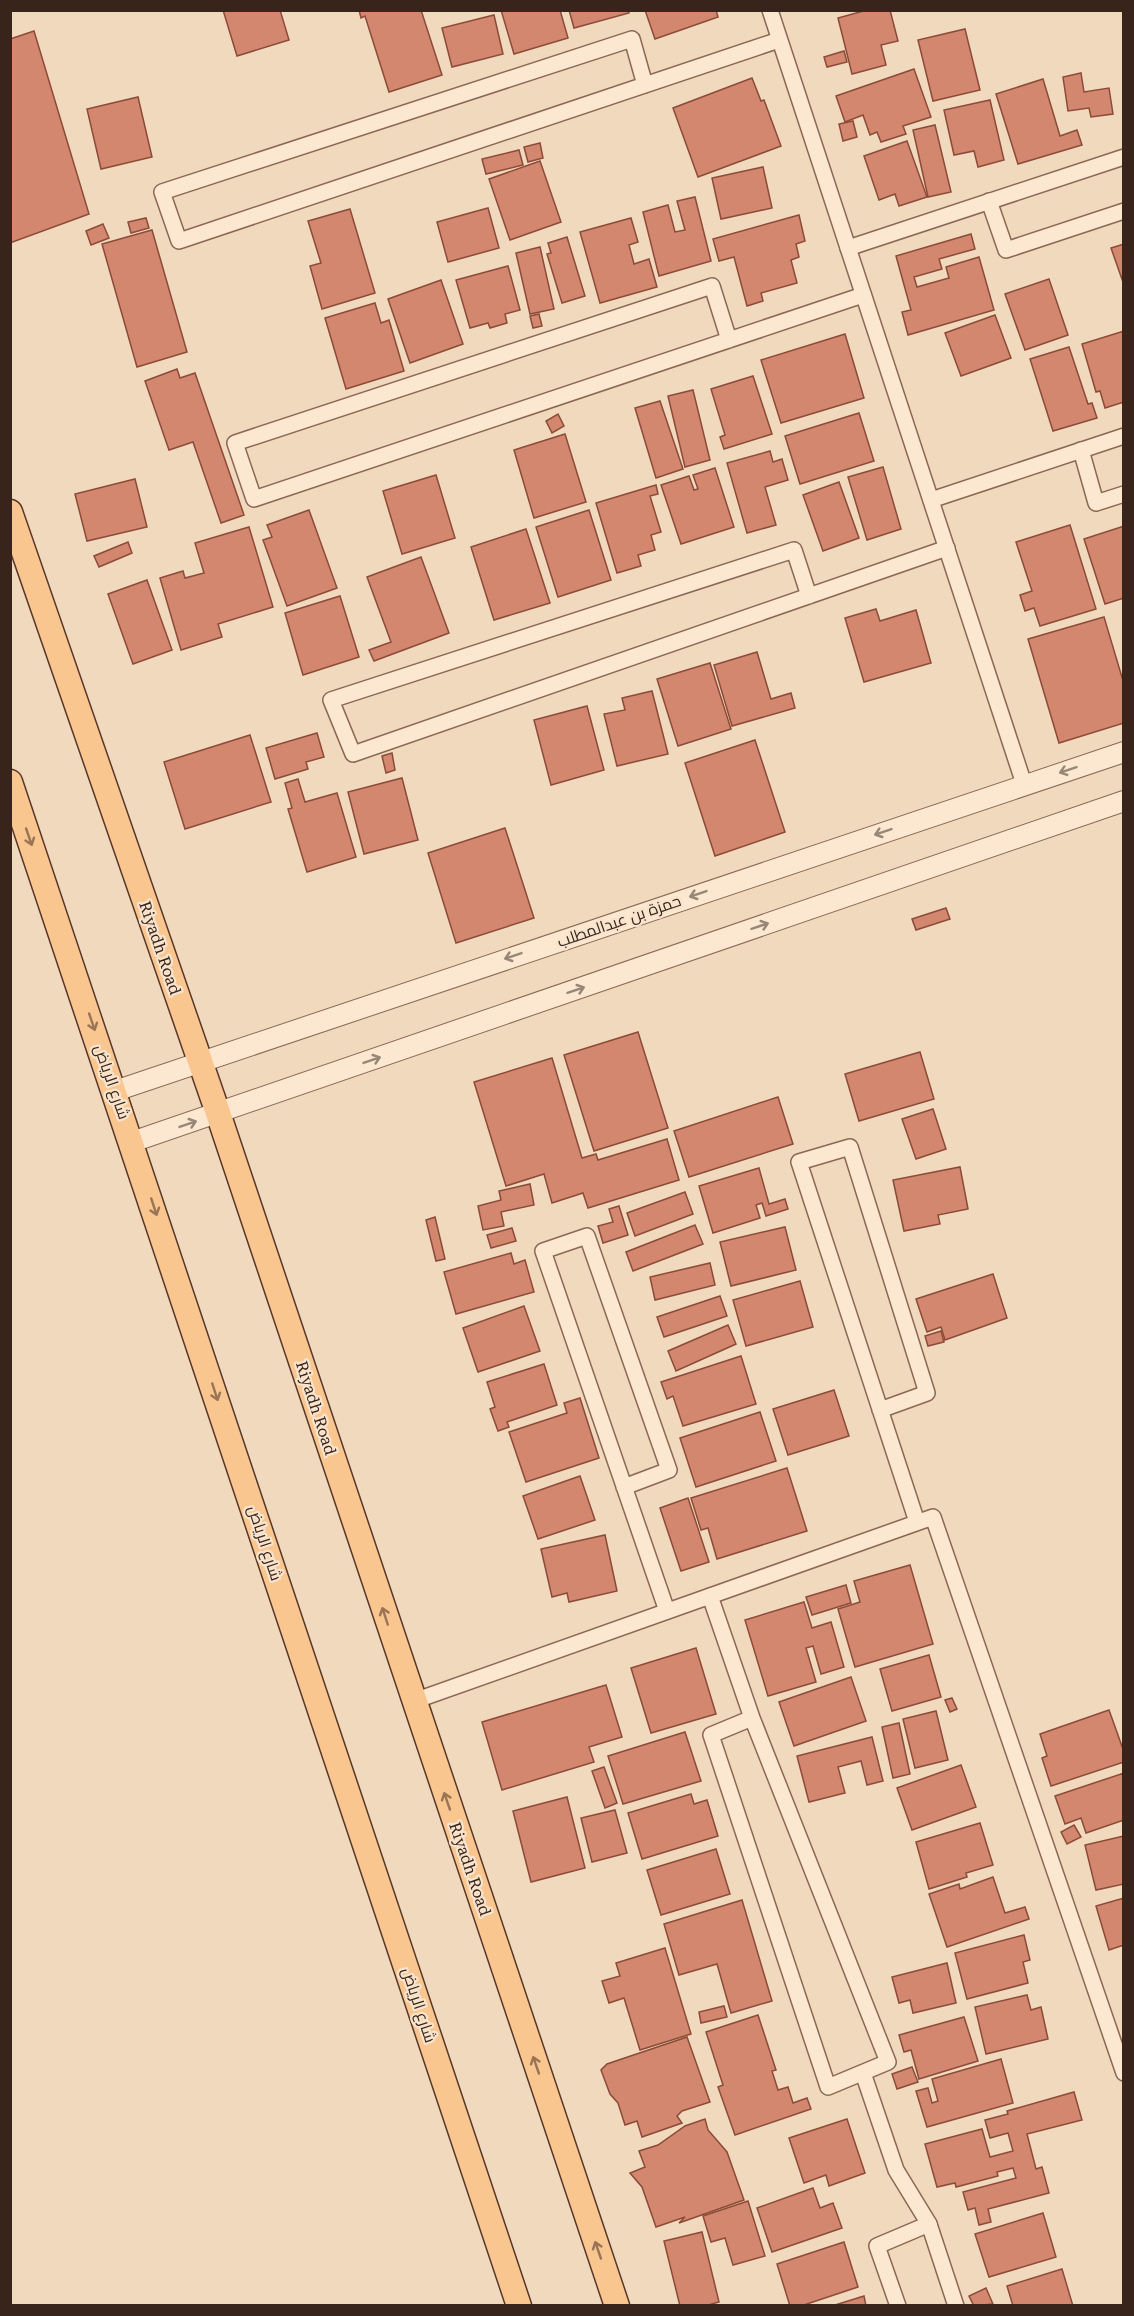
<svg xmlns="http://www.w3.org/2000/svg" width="1134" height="2316" viewBox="0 0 1134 2316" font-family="'Roboto Serif',Cairo,serif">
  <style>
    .building { fill: #d3876f; stroke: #8c4b38; stroke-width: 1.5 }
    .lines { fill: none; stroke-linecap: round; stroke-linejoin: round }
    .minor-casing { stroke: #8b6854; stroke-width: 18 }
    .tertiary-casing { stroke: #8b6854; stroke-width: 22 }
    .primary-casing { stroke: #583729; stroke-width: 27 }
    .minor { stroke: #fce7d1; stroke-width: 15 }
    .tertiary { stroke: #fce7d1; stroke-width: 20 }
    .primary { stroke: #f9c690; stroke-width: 24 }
    .oneway { stroke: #9a8676 }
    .oneway2 { stroke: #997556 }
    .labels { text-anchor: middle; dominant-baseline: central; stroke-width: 4.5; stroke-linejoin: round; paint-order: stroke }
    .street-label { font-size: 16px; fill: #39241b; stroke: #f8e4cd }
  </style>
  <rect width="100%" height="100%" fill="#f1d9bd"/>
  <g class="building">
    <polygon points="223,10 280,10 289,40 237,56"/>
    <polygon points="359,10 421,10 442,75 389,92 365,16 361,18"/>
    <polygon points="501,10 560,10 568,38 514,54"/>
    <polygon points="569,10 629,10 629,13 574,28"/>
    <polygon points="645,10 716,10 718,17 655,39"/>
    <polygon points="867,10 890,10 898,41 881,45 886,65 852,74 838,18"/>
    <polygon points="494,15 503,54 452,67 442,28"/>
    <polygon points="965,29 980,90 933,101 918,40"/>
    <polygon points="34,31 89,214 10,243 10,39"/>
    <polygon points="844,51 847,62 827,67 824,57"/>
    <polygon points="914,69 931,117 903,126 906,134 881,142 877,132 870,135 863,115 845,122 836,96"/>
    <polygon points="1081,73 1084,92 1109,88 1113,114 1091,117 1089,108 1068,111 1063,77"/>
    <polygon points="752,78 761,101 764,100 781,146 698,177 673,108"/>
    <polygon points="1043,79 1060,136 1077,130 1082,145 1018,164 996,94"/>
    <polygon points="138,97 152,157 101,169 87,109"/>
    <polygon points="990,100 1004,160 978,167 974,151 954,155 944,110"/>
    <polygon points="853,121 857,137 843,141 839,124"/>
    <polygon points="935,125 951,192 928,197 913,130"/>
    <polygon points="907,141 927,197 899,206 895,194 879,200 864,156"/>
    <polygon points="540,143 543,158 528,162 524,147"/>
    <polygon points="519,150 523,165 486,174 482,159"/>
    <polygon points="540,161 561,222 510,240 489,179"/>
    <polygon points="763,167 772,208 721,219 712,178"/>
    <polygon points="695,197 711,261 659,276 643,212 668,205 675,232 685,230 677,201"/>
    <polygon points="488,208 499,248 448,262 437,222"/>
    <polygon points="350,209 375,293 322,309 310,266 321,263 308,221"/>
    <polygon points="799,215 805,241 796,244 799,257 791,260 797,283 761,293 763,301 747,306 734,257 719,261 713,239"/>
    <polygon points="146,218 149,228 131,233 128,222"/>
    <polygon points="631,218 638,242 629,245 634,264 649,259 657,287 600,303 580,232"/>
    <polygon points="103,224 109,238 91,245 86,231"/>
    <polygon points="152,230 187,352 137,367 102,244"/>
    <polygon points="971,234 975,249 939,259 942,269 914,277 917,287 949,278 946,267 979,257 994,310 908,335 902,312 911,310 896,256"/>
    <polygon points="567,237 585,296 562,303 547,254 551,253 548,243"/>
    <polygon points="1124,244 1124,285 1111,248"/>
    <polygon points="540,247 554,309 530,314 516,253"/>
    <polygon points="508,266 520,310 505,314 507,323 490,328 488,323 470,328 456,280"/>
    <polygon points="1049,279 1068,335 1025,350 1005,294"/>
    <polygon points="441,280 463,344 410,363 388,299"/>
    <polygon points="375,303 381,323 389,320 404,371 346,389 325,318"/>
    <polygon points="539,314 542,326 533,328 530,316"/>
    <polygon points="995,315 1011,358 961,376 945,333"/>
    <polygon points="1124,331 1124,402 1105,408 1100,391 1096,392 1082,344"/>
    <polygon points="845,334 864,398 781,423 761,360"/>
    <polygon points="1069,347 1088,404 1092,403 1097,418 1053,431 1030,359"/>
    <polygon points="177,369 180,378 195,373 244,515 221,523 193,442 169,450 145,381"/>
    <polygon points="753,376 772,434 724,449 720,437 725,435 711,389"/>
    <polygon points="693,390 710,460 685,467 668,396"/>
    <polygon points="660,401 683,469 656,478 635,408"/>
    <polygon points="859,413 874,461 800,484 785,436"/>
    <polygon points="558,414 564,426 552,433 546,421"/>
    <polygon points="565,434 586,502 534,518 514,450"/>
    <polygon points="770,451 773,462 782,459 788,480 765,487 776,525 747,533 727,463"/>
    <polygon points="883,467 901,529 867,540 848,477"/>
    <polygon points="715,468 734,527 681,544 661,485 689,476 694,490 698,489 693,475"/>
    <polygon points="436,475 455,538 402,554 383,491"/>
    <polygon points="135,479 147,527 87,541 75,494"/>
    <polygon points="839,482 859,538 823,551 803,495"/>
    <polygon points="656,485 658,494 650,496 661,532 651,535 655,550 638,555 641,566 617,573 596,503"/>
    <polygon points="309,510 337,588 287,606 263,540 272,537 267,525"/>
    <polygon points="589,510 611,580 558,597 536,527"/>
    <polygon points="1070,525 1096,609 1040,626 1034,608 1025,611 1020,595 1032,591 1016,542"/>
    <polygon points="1124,526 1124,598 1105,604 1084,539"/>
    <polygon points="249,527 273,607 218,624 222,637 181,650 160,578 183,571 185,578 204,573 195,543"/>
    <polygon points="526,529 550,603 494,620 471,547"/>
    <polygon points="128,542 132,553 99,567 94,556"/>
    <polygon points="421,557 449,633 374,661 369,650 391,642 367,577"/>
    <polygon points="147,580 172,650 133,664 108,594"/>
    <polygon points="340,596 359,657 303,675 285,613"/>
    <polygon points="876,609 880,621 916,610 931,663 864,682 845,618"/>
    <polygon points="1104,617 1124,684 1124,723 1059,743 1028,639"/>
    <polygon points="757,652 771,699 791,693 795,708 732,726 714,665"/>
    <polygon points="710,663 731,729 678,746 657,679"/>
    <polygon points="652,691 668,754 617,766 604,714 625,710 622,698"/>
    <polygon points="587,706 604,770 551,785 534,720"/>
    <polygon points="317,733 324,757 306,762 308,769 275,779 266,748"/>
    <polygon points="250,735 271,802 185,829 164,762"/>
    <polygon points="755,740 785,832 715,856 685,763"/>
    <polygon points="392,753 395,770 386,773 382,756"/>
    <polygon points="402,778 418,840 364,854 348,792"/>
    <polygon points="298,779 305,802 337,793 356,857 307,872 288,809 292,808 285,783"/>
    <polygon points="505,828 534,918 456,943 428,853"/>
    <polygon points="946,908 950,919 916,930 912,919"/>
    <polygon points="638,1032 668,1128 594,1151 564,1055"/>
    <polygon points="920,1052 934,1099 859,1121 845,1074"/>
    <polygon points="552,1058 582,1158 596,1154 598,1160 667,1139 679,1180 588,1208 583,1193 552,1203 544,1174 506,1186 474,1082"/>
    <polygon points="778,1097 793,1144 689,1177 674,1131"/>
    <polygon points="933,1109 946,1149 916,1159 902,1119"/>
    <polygon points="960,1167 968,1209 938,1215 940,1224 904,1231 893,1180"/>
    <polygon points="759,1168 769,1204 785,1199 788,1209 766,1216 762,1203 756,1205 760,1218 713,1233 699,1186"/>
    <polygon points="530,1184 534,1205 501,1212 504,1226 483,1230 478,1206 501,1200 499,1191"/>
    <polygon points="685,1192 693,1214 635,1236 627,1213"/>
    <polygon points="619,1206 628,1235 603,1243 598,1226 613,1222 609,1209"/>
    <polygon points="435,1217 445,1259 436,1261 426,1220"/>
    <polygon points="695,1225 703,1244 633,1271 626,1252"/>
    <polygon points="785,1227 796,1270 731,1286 720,1242"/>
    <polygon points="512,1228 516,1241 491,1248 487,1235"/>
    <polygon points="511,1253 514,1264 525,1260 534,1292 456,1314 444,1272"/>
    <polygon points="710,1263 715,1285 655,1300 650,1277"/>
    <polygon points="993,1274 1007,1318 945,1340 941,1327 927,1332 916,1299"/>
    <polygon points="800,1281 813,1327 746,1346 733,1300"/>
    <polygon points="720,1296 727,1316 664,1337 657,1317"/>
    <polygon points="524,1306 540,1351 478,1372 463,1328"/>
    <polygon points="728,1325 736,1344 676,1371 668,1351"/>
    <polygon points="941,1331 944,1342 928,1346 925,1336"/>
    <polygon points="741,1356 756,1404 683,1426 673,1396 667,1399 661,1382"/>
    <polygon points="544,1364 557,1405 507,1422 509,1427 498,1431 490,1409 495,1407 487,1382"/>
    <polygon points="834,1390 849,1436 788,1455 773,1409"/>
    <polygon points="580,1398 599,1458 526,1482 509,1432 567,1413 564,1403"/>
    <polygon points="760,1412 776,1461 696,1487 680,1438"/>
    <polygon points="787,1468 807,1531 717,1559 708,1528 701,1530 691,1498"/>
    <polygon points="580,1476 595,1520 538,1539 523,1496"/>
    <polygon points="688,1498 709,1562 681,1571 660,1508"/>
    <polygon points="605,1535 617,1591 569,1602 567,1593 552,1597 541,1549"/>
    <polygon points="910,1565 933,1644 855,1667 838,1609 860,1602 854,1581"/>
    <polygon points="846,1585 851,1603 812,1615 806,1597"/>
    <polygon points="804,1602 812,1628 831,1622 844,1667 821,1674 813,1646 806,1648 816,1682 768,1696 745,1620"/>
    <polygon points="696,1648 716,1714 651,1733 631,1668"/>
    <polygon points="929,1655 941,1697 892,1711 880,1669"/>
    <polygon points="851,1677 866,1721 794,1746 779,1702"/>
    <polygon points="606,1685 622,1737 589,1747 594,1762 502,1790 482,1722"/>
    <polygon points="952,1698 957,1709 950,1712 945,1700"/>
    <polygon points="1109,1710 1124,1752 1124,1762 1051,1786 1042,1758 1047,1756 1040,1734"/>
    <polygon points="936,1711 948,1760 915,1768 903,1719"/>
    <polygon points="899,1723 910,1774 893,1778 882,1727"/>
    <polygon points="685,1732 701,1781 623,1804 608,1756"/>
    <polygon points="872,1737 883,1781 867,1785 861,1761 838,1767 845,1793 809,1802 797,1756"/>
    <polygon points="961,1765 976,1807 912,1830 897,1788"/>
    <polygon points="604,1767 617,1803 605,1808 592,1771"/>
    <polygon points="1124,1773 1124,1820 1086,1833 1081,1818 1065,1824 1055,1796"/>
    <polygon points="691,1794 694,1804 707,1800 718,1836 642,1859 628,1813"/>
    <polygon points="567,1797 585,1868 531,1882 513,1811"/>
    <polygon points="615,1810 627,1853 592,1862 581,1818"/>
    <polygon points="980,1823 993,1865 966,1873 967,1877 929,1889 916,1842"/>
    <polygon points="1074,1825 1081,1837 1067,1844 1061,1832"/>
    <polygon points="1124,1836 1124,1884 1096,1890 1085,1845"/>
    <polygon points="716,1849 730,1894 661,1915 647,1870"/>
    <polygon points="993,1877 1005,1913 1025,1907 1029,1919 947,1947 929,1894 959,1884 960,1889"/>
    <polygon points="1124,1898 1124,1945 1109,1950 1096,1906"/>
    <polygon points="742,1900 772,2001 731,2013 717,1964 679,1975 664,1924"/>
    <polygon points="1024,1935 1030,1960 1023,1962 1028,1983 967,1999 955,1953"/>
    <polygon points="665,1948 691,2034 640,2050 624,1998 609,2003 602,1981 620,1976 616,1963"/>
    <polygon points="947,1963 956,2003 913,2013 910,2000 899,2003 892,1977"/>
    <polygon points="1027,1995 1031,2010 1041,2007 1048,2039 986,2054 975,2007"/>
    <polygon points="724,2006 727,2017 701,2023 699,2012"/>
    <polygon points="758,2015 776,2070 772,2071 778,2090 788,2087 793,2103 807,2098 811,2109 735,2135 718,2087 723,2085 706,2032"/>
    <polygon points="964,2017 978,2061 919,2079 911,2050 904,2052 899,2035"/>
    <polygon points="687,2037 710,2102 682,2111 677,2116 682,2123 642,2137 637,2121 625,2125 618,2103 610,2094 601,2070 607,2064"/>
    <polygon points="1001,2059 1013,2103 927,2127 916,2091 928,2088 932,2103 938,2101 932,2079"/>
    <polygon points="912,2067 918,2082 897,2089 892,2074"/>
    <polygon points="1074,2092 1082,2120 1027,2134 1036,2169 1042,2167 1049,2193 988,2209 991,2222 979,2225 975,2208 968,2210 963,2192 1016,2178 1013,2168 997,2172 998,2176 956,2187 955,2183 937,2187 925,2144 982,2129 990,2157 1013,2151 1008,2133 990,2138 985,2120 1008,2114 1007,2111"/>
    <polygon points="705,2119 708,2130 727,2152 744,2200 679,2223 685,2217 656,2227 642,2187 630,2173 645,2167 639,2151 658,2145 685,2126"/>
    <polygon points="847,2119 865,2173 829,2186 826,2175 804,2183 789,2138"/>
    <polygon points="813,2188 820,2208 833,2203 842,2228 772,2252 757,2208"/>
    <polygon points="748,2201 765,2256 733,2265 725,2238 711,2242 703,2216"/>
    <polygon points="1043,2213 1056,2257 989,2277 975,2234"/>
    <polygon points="702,2232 719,2302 705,2306 680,2306 664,2241"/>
    <polygon points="844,2242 858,2287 801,2306 790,2306 777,2264"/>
    <polygon points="1062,2269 1073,2306 1013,2306 1007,2286"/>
    <polygon points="986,2288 993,2304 974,2306 969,2296"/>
    <polygon points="864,2296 866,2306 832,2306"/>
  </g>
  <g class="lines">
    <g class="minor-casing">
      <g id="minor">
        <polyline points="770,10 1024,784"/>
        <polyline points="645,85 632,39 162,192 179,241 779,40"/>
        <polyline points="989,201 1006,250 1124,211"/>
        <polyline points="848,248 1124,157"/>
        <polyline points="729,340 712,286 235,443 254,499 863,295"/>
        <polyline points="1081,450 1096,503 1124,494"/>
        <polyline points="931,500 1124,436"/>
        <polyline points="809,596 794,550 331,700 353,754 947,548"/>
        <polyline points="880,1410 927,1393 850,1147 799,1162 917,1522"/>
        <polyline points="624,1487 669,1470 587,1236 543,1251 667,1611"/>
        <polyline points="710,1596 752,1718 888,2062 828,2087 711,1735 752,1718"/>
        <polyline points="414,1701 933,1517 1124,2073"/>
        <polyline points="863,2073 896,2170 929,2224"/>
        <polyline points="898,2306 877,2246 929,2224 956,2306"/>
      </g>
    </g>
    <g class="tertiary-casing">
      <g id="tertiary">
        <polyline points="115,1091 1124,752"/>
        <polyline points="132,1142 1124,801"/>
      </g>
    </g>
    <g class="primary-casing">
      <g id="primary">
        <polyline points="10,512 218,1113 617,2306"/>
        <polyline points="10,782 519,2306"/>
      </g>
    </g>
    <use href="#minor" class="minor"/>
    <use href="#tertiary" class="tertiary"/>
    <use href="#primary" class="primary"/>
  </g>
  <defs><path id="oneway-shaft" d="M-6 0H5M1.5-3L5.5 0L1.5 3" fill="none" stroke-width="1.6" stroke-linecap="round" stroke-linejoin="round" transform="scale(1.5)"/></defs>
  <g class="oneway">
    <use href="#oneway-shaft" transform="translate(1068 770) rotate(162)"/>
    <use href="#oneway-shaft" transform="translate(883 832) rotate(161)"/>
    <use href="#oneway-shaft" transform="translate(698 894) rotate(161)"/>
    <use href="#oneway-shaft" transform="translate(760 926) rotate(-19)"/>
    <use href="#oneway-shaft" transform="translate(513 956) rotate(161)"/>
    <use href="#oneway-shaft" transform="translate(576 990) rotate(-19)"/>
    <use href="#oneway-shaft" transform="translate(372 1060) rotate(-19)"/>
    <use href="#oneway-shaft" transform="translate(188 1124) rotate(-19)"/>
  </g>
  <g class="oneway2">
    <use href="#oneway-shaft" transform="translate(29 837) rotate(71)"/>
    <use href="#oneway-shaft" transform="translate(92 1022) rotate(71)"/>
    <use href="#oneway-shaft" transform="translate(154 1207) rotate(72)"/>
    <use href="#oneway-shaft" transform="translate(215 1392) rotate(72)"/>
    <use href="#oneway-shaft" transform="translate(385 1616) rotate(-108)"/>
    <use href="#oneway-shaft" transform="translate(447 1801) rotate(-109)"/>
    <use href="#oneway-shaft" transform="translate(536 2065) rotate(-109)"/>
    <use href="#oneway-shaft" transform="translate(598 2250) rotate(-109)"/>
  </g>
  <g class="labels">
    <g class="street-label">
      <text transform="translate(619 921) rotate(-19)">حمزة بن عبدالمطلب</text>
      <text transform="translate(160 948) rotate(71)">Riyadh Road</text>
      <text transform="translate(112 1082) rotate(71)">شارع الرياض</text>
      <text transform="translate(316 1408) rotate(72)">Riyadh Road</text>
      <text transform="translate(265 1543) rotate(72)">شارع الرياض</text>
      <text transform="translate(470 1869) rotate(71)">Riyadh Road</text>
      <text transform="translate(419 2005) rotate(72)">شارع الرياض</text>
    </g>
  </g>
  <rect width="1134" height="2316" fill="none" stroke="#39241b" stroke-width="24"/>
</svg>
